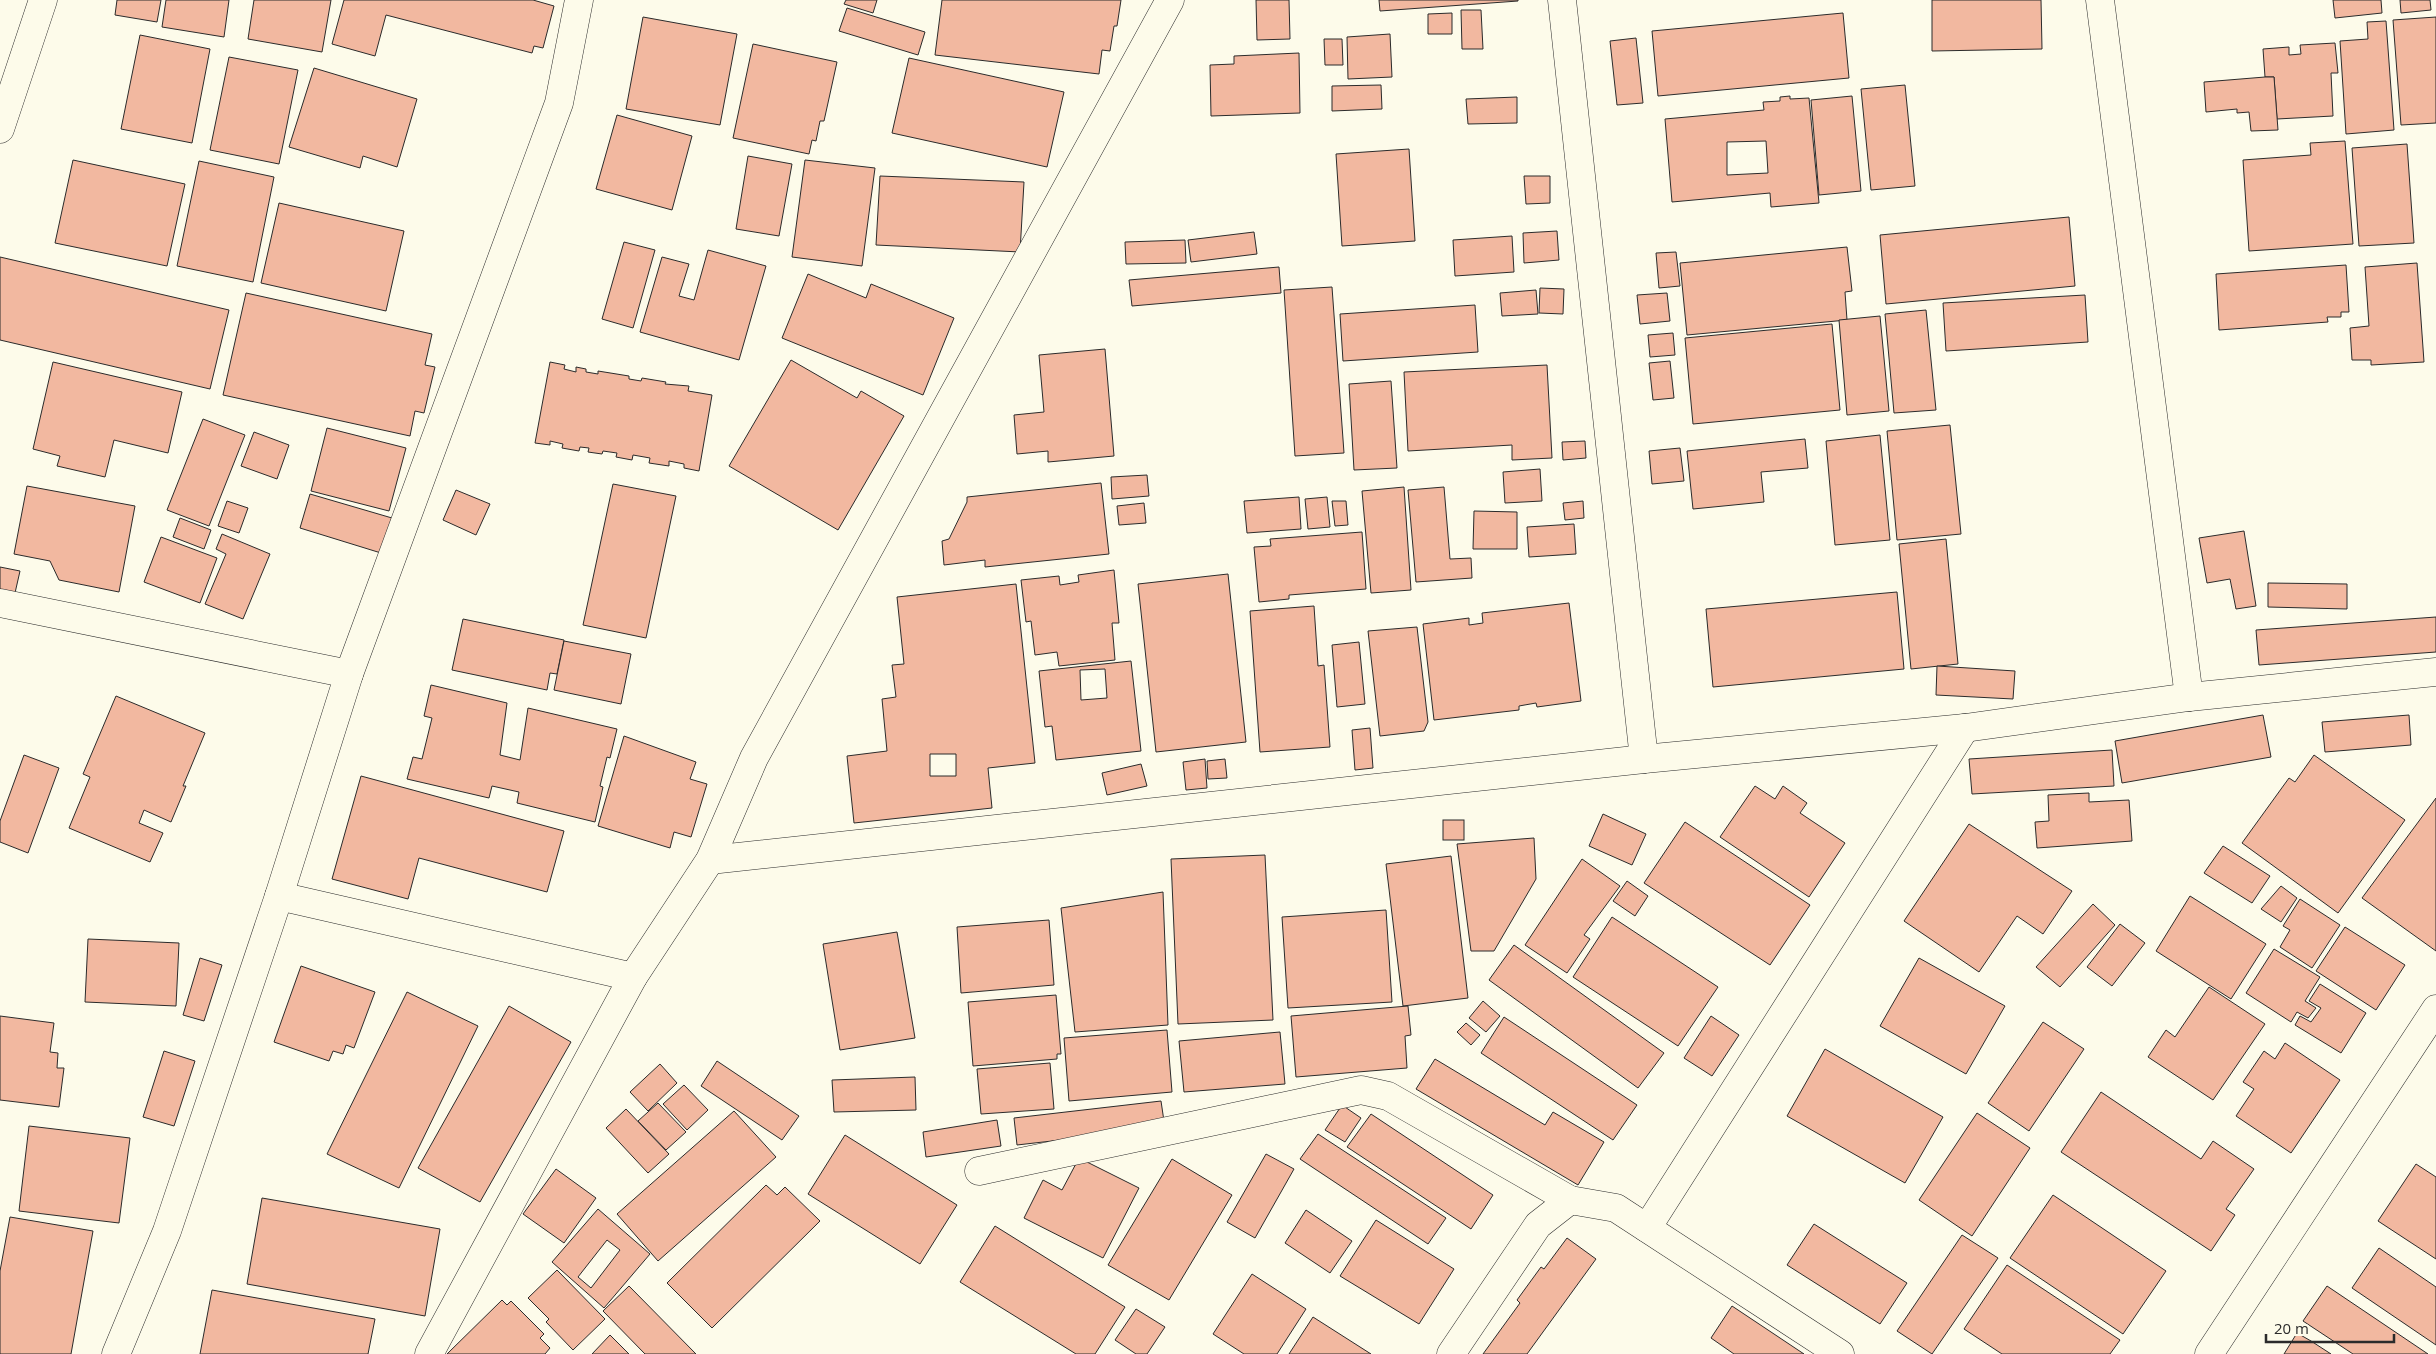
<svg xmlns="http://www.w3.org/2000/svg" width="2436" height="1354" viewBox="0 0 2436 1354" font-family="'Open Sans',sans-serif">
  <style>
    .building { fill: #f2b8a0; stroke: #2b2b2b; fill-rule: evenodd }
    .lines { fill: none; stroke-linecap: round; stroke-linejoin: round }
    .minor-casing { stroke: #2b2b2b; stroke-width: 29 }
    .minor { stroke: #fdfbea; stroke-width: 28 }
  </style>
  <rect width="100%" height="100%" fill="#fdfbea"/>
  <g class="building">
    <polygon points="117,0 161,0 157,22 115,15"/>
    <polygon points="166,0 229,0 224,37 162,27"/>
    <polygon points="254,0 331,0 322,52 248,39"/>
    <polygon points="344,0 533,0 554,6 543,48 534,46 532,53 386,15 375,56 332,44"/>
    <polygon points="846,0 877,0 873,13 844,4"/>
    <polygon points="942,0 1121,0 1117,26 1114,26 1110,51 1102,50 1099,74 935,55"/>
    <polygon points="1256,0 1289,0 1290,39 1257,40"/>
    <polygon points="1379,0 1518,0 1518,1 1380,11"/>
    <polygon points="1932,0 2041,0 2042,49 1932,51"/>
    <polygon points="2333,0 2381,0 2382,13 2335,18"/>
    <polygon points="2400,0 2430,0 2431,10 2401,13"/>
    <polygon points="847,8 925,32 918,55 839,31"/>
    <polygon points="1461,10 1481,10 1483,49 1462,49"/>
    <polygon points="1452,13 1452,34 1428,34 1428,14"/>
    <polygon points="1843,13 1849,78 1658,96 1652,31"/>
    <polygon points="643,17 737,34 720,125 626,109"/>
    <polygon points="2436,17 2436,123 2401,125 2393,20"/>
    <polygon points="2386,21 2394,130 2346,134 2340,41 2368,39 2367,22"/>
    <polygon points="1390,34 1392,77 1348,79 1347,37"/>
    <polygon points="140,35 210,49 192,143 121,129"/>
    <polygon points="1636,38 1643,103 1617,105 1610,41"/>
    <polygon points="1324,39 1342,39 1343,65 1325,65"/>
    <polygon points="2335,43 2338,73 2331,73 2333,116 2277,119 2274,77 2265,77 2263,49 2289,47 2289,55 2301,54 2300,45"/>
    <polygon points="753,44 837,62 824,121 820,121 816,141 812,140 809,154 733,138"/>
    <polygon points="1299,53 1300,113 1211,116 1210,65 1234,64 1234,56"/>
    <polygon points="229,57 298,70 279,164 210,150"/>
    <polygon points="909,58 1064,92 1047,167 892,133"/>
    <polygon points="314,68 417,99 397,167 363,156 360,168 289,147"/>
    <polygon points="2265,77 2274,77 2278,130 2251,131 2249,112 2237,113 2237,109 2206,112 2204,82"/>
    <polygon points="1381,85 1382,109 1332,111 1332,86"/>
    <polygon points="1905,85 1915,186 1871,190 1861,89"/>
    <path d="M 1790,96 L 1790,99 L 1809,98 L 1819,203 L 1771,207 L 1770,193 L 1672,202 L 1665,119 L 1764,110 L 1763,102 L 1780,101 L 1780,97 ZM 1766,141 L 1768,173 L 1727,175 L 1727,142 Z"/>
    <polygon points="1852,96 1861,191 1819,195 1811,100"/>
    <polygon points="1517,97 1517,123 1468,124 1466,99"/>
    <polygon points="617,115 692,136 672,210 596,189"/>
    <polygon points="2345,141 2353,244 2249,251 2243,160 2311,155 2310,143"/>
    <polygon points="2407,144 2414,243 2359,246 2352,148"/>
    <polygon points="1409,149 1415,241 1342,246 1336,154"/>
    <polygon points="748,156 792,164 779,236 736,229"/>
    <polygon points="73,160 185,184 167,266 55,243"/>
    <polygon points="805,160 875,168 862,266 792,257"/>
    <polygon points="199,161 274,177 253,282 177,266"/>
    <polygon points="880,176 1024,182 1020,252 876,245"/>
    <polygon points="1524,176 1550,176 1550,203 1526,204"/>
    <polygon points="279,203 404,231 386,311 261,283"/>
    <polygon points="2069,217 2075,286 1886,304 1880,235"/>
    <polygon points="1557,231 1559,260 1524,263 1523,233"/>
    <polygon points="1254,232 1257,254 1191,262 1188,240"/>
    <polygon points="1512,236 1514,272 1455,276 1453,240"/>
    <polygon points="1185,240 1186,263 1126,264 1125,242"/>
    <polygon points="624,242 655,250 633,328 602,319"/>
    <polygon points="1847,247 1852,291 1845,292 1847,320 1687,335 1680,263"/>
    <polygon points="708,250 766,266 739,360 640,332 662,257 689,264 679,296 694,300"/>
    <polygon points="1676,252 1680,286 1659,288 1656,253"/>
    <polygon points="0,257 229,310 210,389 0,340"/>
    <polygon points="2417,263 2424,362 2371,365 2371,360 2352,360 2350,328 2369,326 2365,267"/>
    <polygon points="2346,265 2349,312 2341,312 2341,317 2327,317 2328,322 2219,330 2216,274"/>
    <polygon points="1279,267 1281,293 1132,306 1129,280"/>
    <polygon points="808,274 866,298 871,284 954,318 923,395 782,338"/>
    <polygon points="1332,287 1344,453 1295,456 1284,290"/>
    <polygon points="1540,288 1564,289 1563,314 1539,313"/>
    <polygon points="1536,290 1538,314 1502,316 1500,293"/>
    <polygon points="246,293 432,334 425,365 435,367 424,413 415,411 410,436 223,395"/>
    <polygon points="1667,293 1670,321 1640,324 1637,295"/>
    <polygon points="2085,295 2088,342 1946,351 1943,303"/>
    <polygon points="1475,305 1478,352 1343,361 1340,314"/>
    <polygon points="1926,310 1936,410 1894,413 1885,314"/>
    <polygon points="1880,316 1889,411 1847,415 1839,320"/>
    <polygon points="1832,324 1840,410 1693,424 1685,338"/>
    <polygon points="1673,333 1675,355 1650,357 1648,335"/>
    <polygon points="1105,349 1114,456 1048,462 1048,451 1017,454 1014,415 1044,412 1039,355"/>
    <polygon points="791,360 857,398 861,391 904,416 838,530 729,466"/>
    <polygon points="1670,361 1674,398 1653,400 1649,363"/>
    <polygon points="53,362 182,392 168,453 114,440 105,477 57,466 60,456 33,449"/>
    <polygon points="550,362 565,365 564,369 576,372 576,367 586,369 586,372 598,374 598,371 629,376 629,379 641,381 642,378 666,382 665,384 689,386 688,391 712,395 699,471 684,468 684,464 669,461 669,466 649,463 650,458 633,455 632,460 616,457 617,453 603,451 602,454 588,452 589,448 580,447 579,451 562,448 563,444 550,441 550,445 535,443"/>
    <polygon points="1547,365 1552,458 1512,460 1512,445 1408,451 1404,372"/>
    <polygon points="1391,381 1397,468 1354,470 1349,384"/>
    <polygon points="203,419 245,435 209,526 167,510"/>
    <polygon points="1950,425 1961,534 1897,540 1887,431"/>
    <polygon points="327,428 406,448 389,511 311,491"/>
    <polygon points="254,432 289,445 277,479 241,466"/>
    <polygon points="1880,435 1890,540 1835,545 1826,441"/>
    <polygon points="1805,439 1808,468 1761,472 1764,502 1693,509 1687,451"/>
    <polygon points="1585,441 1586,458 1563,460 1562,442"/>
    <polygon points="1680,448 1684,481 1652,484 1649,451"/>
    <polygon points="1540,469 1542,501 1505,503 1503,472"/>
    <polygon points="1147,475 1149,496 1112,499 1111,477"/>
    <polygon points="1101,483 1109,554 985,567 985,560 944,565 942,541 949,539 967,502 967,497"/>
    <polygon points="613,484 676,496 646,638 583,625"/>
    <polygon points="27,486 135,506 119,592 59,580 50,561 14,554"/>
    <polygon points="1404,487 1411,590 1371,593 1362,491"/>
    <polygon points="1444,487 1450,559 1471,558 1472,578 1416,582 1408,490"/>
    <polygon points="456,490 490,504 476,535 443,520"/>
    <polygon points="310,494 392,518 381,553 300,528"/>
    <polygon points="1299,497 1301,529 1247,533 1244,501"/>
    <polygon points="1327,497 1330,527 1308,529 1305,499"/>
    <polygon points="227,501 248,508 239,533 218,526"/>
    <polygon points="1332,501 1346,501 1348,525 1335,526"/>
    <polygon points="1583,501 1584,518 1565,520 1563,503"/>
    <polygon points="1144,503 1146,523 1119,525 1117,506"/>
    <polygon points="1474,511 1517,512 1517,549 1473,549"/>
    <polygon points="180,518 211,530 204,549 173,537"/>
    <polygon points="1574,524 1576,554 1529,557 1527,527"/>
    <polygon points="2244,531 2256,606 2236,609 2230,579 2207,583 2199,538"/>
    <polygon points="1362,532 1366,589 1289,595 1289,599 1259,602 1254,547 1271,546 1270,539"/>
    <polygon points="222,534 270,554 243,619 205,604 226,554 216,549"/>
    <polygon points="161,537 217,558 200,603 144,582"/>
    <polygon points="1946,539 1958,664 1911,669 1899,544"/>
    <polygon points="0,567 20,571 15,593 0,590"/>
    <polygon points="1114,570 1119,623 1112,623 1115,660 1059,666 1057,652 1035,655 1031,621 1026,622 1021,580 1059,576 1060,585 1079,582 1078,575"/>
    <polygon points="1228,574 1246,742 1156,752 1138,584"/>
    <polygon points="2268,583 2347,584 2347,609 2268,607"/>
    <path d="M 1016,584 L 1035,763 L 988,768 L 992,808 L 854,823 L 847,756 L 887,751 L 882,699 L 896,697 L 892,665 L 904,664 L 897,597 ZM 930,754 L 956,754 L 956,776 L 930,776 Z"/>
    <polygon points="1897,592 1904,669 1713,687 1706,609"/>
    <polygon points="1569,603 1581,701 1537,707 1536,703 1519,706 1519,710 1434,720 1423,624 1469,618 1469,625 1483,623 1482,613"/>
    <polygon points="1314,606 1318,666 1324,665 1330,747 1260,752 1250,611"/>
    <polygon points="2436,617 2436,652 2259,665 2256,630"/>
    <polygon points="463,619 564,640 557,674 550,673 547,690 452,670"/>
    <polygon points="1417,627 1428,722 1424,731 1380,736 1368,631"/>
    <polygon points="564,641 631,654 621,704 554,690"/>
    <polygon points="1359,642 1365,704 1337,707 1332,645"/>
    <path d="M 1131,661 L 1141,751 L 1056,760 L 1052,726 L 1045,727 L 1039,671 ZM 1105,669 L 1107,698 L 1081,700 L 1080,670 Z"/>
    <polygon points="1937,666 2015,671 2013,699 1936,695"/>
    <polygon points="431,685 507,703 500,755 520,760 528,708 617,729 610,758 607,757 600,786 603,787 595,822 517,803 519,792 492,786 489,798 407,779 413,757 422,759 432,718 424,716"/>
    <polygon points="116,696 205,733 183,786 186,786 171,822 144,810 139,823 163,833 150,862 69,828 90,777 83,774"/>
    <polygon points="2263,715 2271,757 2122,783 2115,741"/>
    <polygon points="2409,715 2411,745 2325,752 2322,722"/>
    <polygon points="1370,728 1373,768 1355,770 1352,730"/>
    <polygon points="624,736 696,762 690,779 707,784 691,837 674,832 670,848 598,826"/>
    <polygon points="2112,750 2114,786 1972,794 1969,759"/>
    <polygon points="24,755 59,768 28,853 0,842 0,821"/>
    <polygon points="2314,755 2405,820 2338,913 2242,843 2289,778 2295,782"/>
    <polygon points="1205,759 1207,788 1186,790 1183,762"/>
    <polygon points="1225,759 1227,778 1208,779 1207,761"/>
    <polygon points="1141,764 1147,786 1107,795 1102,773"/>
    <polygon points="361,776 564,831 547,892 419,858 408,899 332,879"/>
    <polygon points="1755,786 1775,799 1783,786 1807,803 1800,813 1845,843 1809,897 1720,837"/>
    <polygon points="2089,793 2089,802 2129,800 2132,841 2037,848 2035,822 2049,821 2048,795"/>
    <polygon points="2436,798 2436,951 2362,898"/>
    <polygon points="1603,814 1646,834 1632,865 1589,846"/>
    <rect x="1443" y="820" width="21" height="20"/>
    <polygon points="1685,822 1810,905 1770,965 1644,883"/>
    <polygon points="1969,824 2072,891 2043,934 2017,916 1979,972 1904,921"/>
    <polygon points="1534,838 1536,879 1494,951 1471,951 1457,844"/>
    <polygon points="2223,846 2270,876 2252,903 2204,873"/>
    <polygon points="1265,855 1273,1020 1178,1024 1171,859"/>
    <polygon points="1451,856 1468,998 1403,1006 1386,864"/>
    <polygon points="1582,859 1620,886 1584,935 1590,939 1567,973 1525,945"/>
    <polygon points="1627,881 1648,896 1635,916 1613,901"/>
    <polygon points="2281,886 2297,898 2281,922 2261,909"/>
    <polygon points="1163,892 1168,1025 1075,1032 1061,908"/>
    <polygon points="2190,896 2266,944 2231,999 2156,951"/>
    <polygon points="2300,899 2340,925 2312,968 2280,947 2290,930 2283,926"/>
    <polygon points="2093,904 2115,925 2060,987 2036,967"/>
    <polygon points="1386,910 1392,1002 1288,1008 1282,917"/>
    <polygon points="1612,917 1718,987 1678,1046 1573,977"/>
    <polygon points="1049,920 1054,985 961,993 957,927"/>
    <polygon points="2120,924 2145,943 2112,986 2087,967"/>
    <polygon points="2345,927 2405,965 2376,1010 2316,971"/>
    <polygon points="897,932 915,1038 840,1050 823,944"/>
    <polygon points="88,939 179,943 176,1006 85,1002"/>
    <polygon points="1514,945 1664,1053 1638,1088 1489,980"/>
    <polygon points="2274,949 2320,977 2305,1001 2316,1008 2308,1018 2297,1012 2291,1022 2246,993"/>
    <polygon points="200,958 222,965 204,1021 183,1015"/>
    <polygon points="1919,958 2005,1006 1966,1074 1880,1026"/>
    <polygon points="301,966 375,992 354,1048 346,1045 343,1054 333,1051 329,1061 274,1042"/>
    <polygon points="2320,984 2366,1013 2341,1053 2295,1025 2300,1016 2311,1022 2321,1008 2309,1001"/>
    <polygon points="2209,987 2265,1024 2213,1100 2148,1057 2166,1030 2175,1037"/>
    <polygon points="407,992 478,1026 399,1188 327,1154"/>
    <polygon points="1056,995 1061,1054 1057,1054 1057,1059 973,1066 968,1002"/>
    <polygon points="1483,1001 1500,1016 1486,1032 1469,1018"/>
    <polygon points="509,1006 571,1042 480,1202 418,1168"/>
    <polygon points="1408,1006 1411,1035 1405,1036 1407,1068 1296,1077 1291,1016"/>
    <polygon points="0,1016 54,1023 50,1052 58,1053 57,1068 64,1068 59,1107 0,1100"/>
    <polygon points="1711,1016 1739,1035 1712,1076 1684,1058"/>
    <polygon points="1504,1017 1637,1105 1613,1140 1481,1053"/>
    <polygon points="2043,1022 2084,1049 2029,1131 1988,1103"/>
    <polygon points="1466,1023 1480,1035 1471,1045 1457,1032"/>
    <polygon points="1167,1030 1172,1092 1069,1101 1064,1038"/>
    <polygon points="1280,1032 1285,1084 1184,1092 1179,1041"/>
    <polygon points="2285,1043 2340,1080 2291,1153 2236,1116 2254,1089 2243,1082 2264,1051 2275,1059"/>
    <polygon points="1825,1049 1943,1117 1905,1183 1787,1116"/>
    <polygon points="164,1051 195,1061 174,1126 143,1117"/>
    <polygon points="1435,1059 1545,1125 1553,1112 1604,1142 1578,1185 1416,1089"/>
    <polygon points="717,1061 799,1116 782,1140 701,1086"/>
    <polygon points="1050,1063 1054,1109 981,1114 977,1069"/>
    <polygon points="660,1064 677,1083 648,1111 630,1092"/>
    <polygon points="915,1077 916,1110 834,1112 832,1080"/>
    <polygon points="684,1085 708,1110 687,1130 663,1104"/>
    <polygon points="2101,1092 2201,1159 2213,1141 2254,1169 2226,1209 2235,1215 2211,1251 2061,1152"/>
    <polygon points="1161,1101 1165,1128 1017,1145 1014,1118"/>
    <polygon points="658,1103 686,1132 666,1150 638,1121"/>
    <polygon points="1342,1105 1361,1118 1345,1142 1325,1130"/>
    <polygon points="626,1109 669,1154 648,1173 606,1128"/>
    <polygon points="734,1111 776,1157 658,1261 617,1214"/>
    <polygon points="1977,1113 2030,1148 1972,1236 1919,1200"/>
    <polygon points="1371,1114 1493,1195 1471,1229 1347,1147"/>
    <polygon points="997,1120 1001,1146 926,1157 923,1132"/>
    <polygon points="29,1126 130,1138 119,1223 19,1211"/>
    <polygon points="1318,1134 1446,1218 1428,1244 1300,1159"/>
    <polygon points="845,1135 957,1205 920,1264 808,1194"/>
    <polygon points="1266,1154 1294,1169 1255,1238 1227,1222"/>
    <polygon points="1079,1158 1139,1188 1103,1258 1024,1218 1043,1180 1062,1190"/>
    <polygon points="1172,1159 1232,1195 1169,1300 1108,1265"/>
    <polygon points="2416,1164 2436,1177 2436,1259 2378,1221"/>
    <polygon points="556,1169 596,1198 564,1243 523,1214"/>
    <polygon points="766,1185 777,1195 785,1187 820,1221 712,1328 667,1283"/>
    <polygon points="2053,1195 2166,1271 2123,1334 2010,1258"/>
    <polygon points="262,1198 440,1229 425,1316 247,1284"/>
    <path d="M 598,1209 L 650,1254 L 604,1308 L 552,1262 ZM 607,1240 L 620,1250 L 591,1288 L 578,1277 Z"/>
    <polygon points="1306,1210 1352,1241 1330,1273 1285,1243"/>
    <polygon points="10,1217 93,1231 71,1354 0,1354 0,1271"/>
    <polygon points="1376,1220 1454,1269 1419,1324 1340,1276"/>
    <polygon points="1814,1224 1907,1283 1880,1324 1787,1265"/>
    <polygon points="995,1226 1125,1307 1095,1354 1076,1354 960,1282"/>
    <polygon points="1962,1235 1998,1258 1932,1354 1897,1331"/>
    <polygon points="1567,1238 1596,1259 1527,1354 1483,1354 1520,1303 1517,1300 1541,1267 1544,1269"/>
    <polygon points="2379,1248 2436,1287 2436,1345 2352,1288"/>
    <polygon points="2007,1265 2120,1340 2110,1354 2002,1354 1964,1329"/>
    <polygon points="557,1270 605,1319 573,1350 546,1322 549,1319 528,1298"/>
    <polygon points="1252,1274 1306,1309 1277,1354 1244,1354 1213,1334"/>
    <polygon points="629,1286 696,1354 645,1354 603,1311"/>
    <polygon points="2327,1286 2428,1354 2353,1354 2303,1321"/>
    <polygon points="212,1290 375,1319 368,1354 200,1354"/>
    <polygon points="502,1300 507,1305 511,1301 544,1334 540,1338 550,1348 545,1354 447,1354"/>
    <polygon points="1732,1306 1804,1354 1734,1354 1711,1338"/>
    <polygon points="1136,1309 1165,1327 1147,1354 1136,1354 1115,1340"/>
    <polygon points="1313,1317 1371,1354 1289,1354"/>
    <polygon points="2297,1333 2311,1341 2331,1354 2284,1354"/>
    <polygon points="610,1335 629,1354 592,1354"/>
  </g>
  <g class="lines">
    <g class="minor-casing">
      <g id="minor">
        <polyline points="1562,0 1644,759"/>
        <polyline points="2100,0 2189,697"/>
        <polyline points="0,129 43,0"/>
        <polyline points="0,603 349,674"/>
        <polyline points="710,860 1644,759 1965,728 2189,697 2436,672"/>
        <polyline points="279,896 633,977"/>
        <polyline points="979,1171 1361,1090 1388,1096 1570,1200"/>
        <polyline points="1647,1228 1965,728"/>
        <polyline points="116,1354 167,1231 279,896 349,674 559,103 579,0"/>
        <polyline points="429,1354 633,977 710,860 754,758 1170,0"/>
        <polyline points="1451,1354 1538,1225 1570,1200 1616,1208 1840,1354"/>
        <polyline points="2209,1354 2436,1009"/>
      </g>
    </g>
    <use href="#minor" class="minor"/>
  </g>
  <path d="M2266 1334v8h128v-8" fill="none" stroke="#2b2b2b" stroke-width="2.5"/>
  <text x="2274" y="1334" font-size="15" fill="#2b2b2b" stroke="#fdfbea" stroke-width="4" paint-order="stroke">20 m</text>
</svg>
